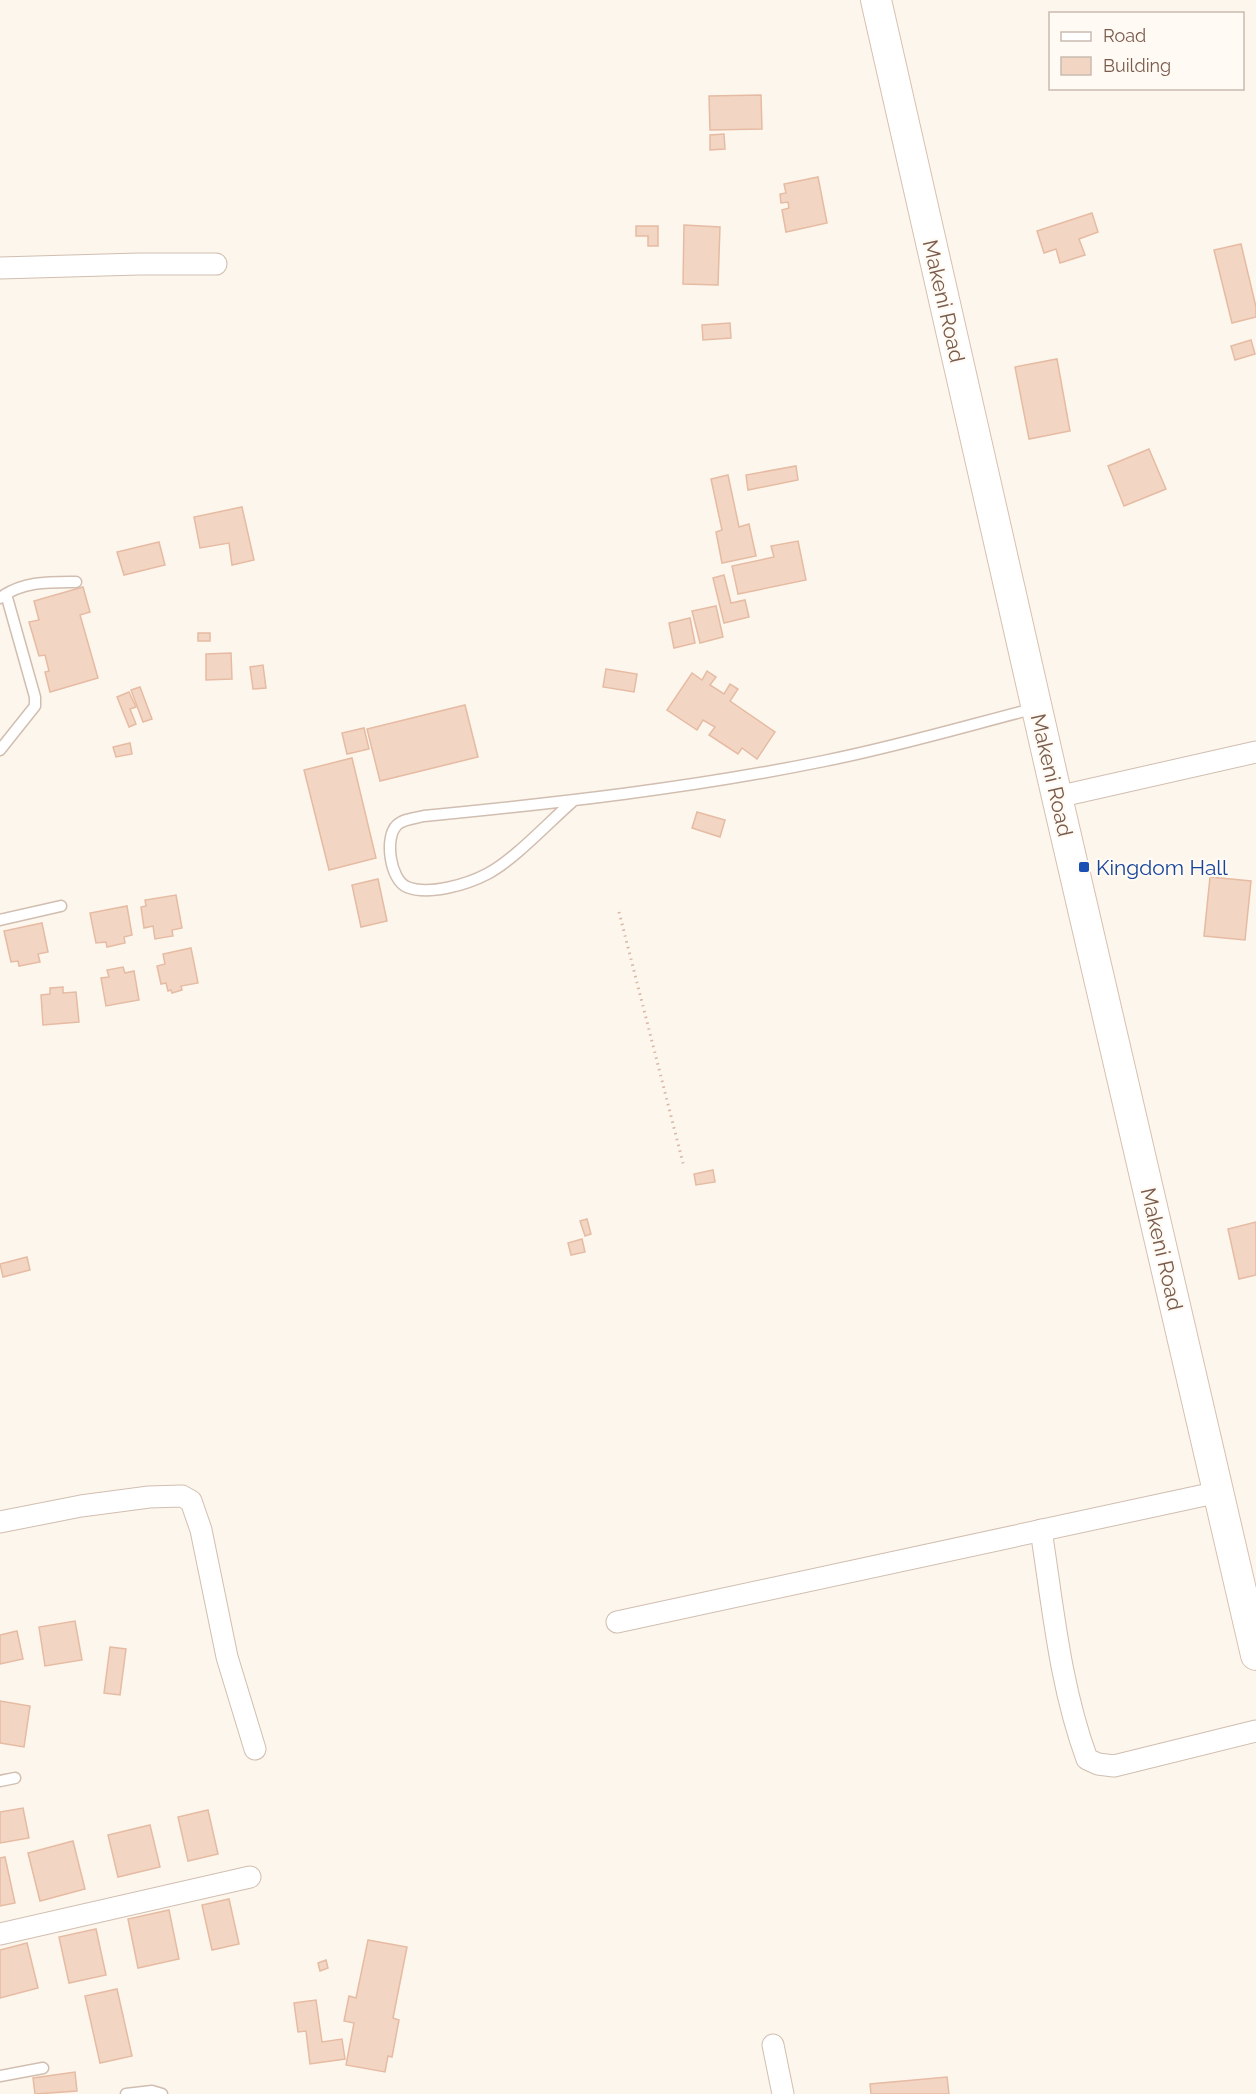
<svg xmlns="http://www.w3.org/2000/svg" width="1256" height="2094" viewBox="0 0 1256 2094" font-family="Raleway,sans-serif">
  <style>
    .building { fill: #f3d5c3; stroke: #e6bba3; stroke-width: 1.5 }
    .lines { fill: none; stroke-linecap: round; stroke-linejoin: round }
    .lane-casing { stroke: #d1beb0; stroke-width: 13 }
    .street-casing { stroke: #d1beb0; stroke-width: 23 }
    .secondary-casing { stroke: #d6c0b0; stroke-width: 32 }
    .path { stroke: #d9b8a5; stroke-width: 3; stroke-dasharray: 1.5 4.5; stroke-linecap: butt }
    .lane { stroke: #fff; stroke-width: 10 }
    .street { stroke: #fff; stroke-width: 21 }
    .secondary { stroke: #fff; stroke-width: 30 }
    .transit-dot { fill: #1a4fb4; stroke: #fffaf3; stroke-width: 2 }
    .labels { text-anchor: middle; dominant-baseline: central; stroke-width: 4.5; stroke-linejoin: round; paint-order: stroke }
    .street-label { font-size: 21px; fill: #7a5c4d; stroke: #fffaf3 }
    .transit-label { font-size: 21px; fill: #164399; stroke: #fffaf3; text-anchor: start }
  </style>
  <rect width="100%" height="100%" fill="#fdf6ec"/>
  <g class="building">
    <polygon points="761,95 762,129 710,130 709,96"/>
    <polygon points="724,134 725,149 710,150 710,135"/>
    <polygon points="818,177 827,223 786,232 782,210 789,208 788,202 781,203 780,194 786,193 784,184"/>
    <polygon points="1092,213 1098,232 1079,239 1085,255 1060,263 1056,249 1044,253 1037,231"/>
    <polygon points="684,225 720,227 718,285 683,284"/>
    <polygon points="636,226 658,226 658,246 648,246 648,236 636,236"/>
    <polygon points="1241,244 1256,307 1256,317 1232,323 1214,250"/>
    <polygon points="730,323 731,338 703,340 702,325"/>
    <polygon points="1251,340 1255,354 1235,360 1231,346"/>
    <polygon points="1057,359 1070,431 1029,439 1015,367"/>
    <polygon points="1149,449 1166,489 1124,506 1108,466"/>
    <polygon points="796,466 798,480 748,490 746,475"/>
    <polygon points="728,475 739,527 749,524 756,556 722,563 716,532 722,530 711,479"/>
    <polygon points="242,507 254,560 232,565 229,543 200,548 194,517"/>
    <polygon points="798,541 806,580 738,594 732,566 774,557 771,546"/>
    <polygon points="159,542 165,565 124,575 117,552"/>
    <polygon points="724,575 731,603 745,600 749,617 724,623 713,578"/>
    <polygon points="83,587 90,612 80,615 98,678 50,692 45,672 49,671 45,655 39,656 29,622 39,620 34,601"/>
    <polygon points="716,606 723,637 700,643 692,611"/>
    <polygon points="690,618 695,643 674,648 669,623"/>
    <rect x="198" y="633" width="12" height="8"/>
    <polygon points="231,653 232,679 206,680 206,654"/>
    <polygon points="263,665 266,688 253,689 250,667"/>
    <polygon points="606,669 637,674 634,692 603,687"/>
    <polygon points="707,671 716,677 710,685 724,694 730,684 738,689 730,701 775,732 757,759 742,748 738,754 709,735 715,727 703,720 697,730 667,710 692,673 702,680"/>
    <polygon points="140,687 152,719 143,722 131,690"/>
    <polygon points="129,692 136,707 130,709 136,724 129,727 117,697"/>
    <polygon points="465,705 478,757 380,781 367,729"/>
    <polygon points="364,728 369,749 347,754 342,733"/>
    <polygon points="130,743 132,754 116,757 113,747"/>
    <polygon points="352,758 376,858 329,870 304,770"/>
    <polygon points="697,812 725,820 720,837 692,828"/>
    <polygon points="1210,877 1251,881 1245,940 1204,936"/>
    <polygon points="378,879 387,921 361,927 352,885"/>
    <polygon points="176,895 182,928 172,930 173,936 155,939 153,926 144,928 141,907 146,906 145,900"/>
    <polygon points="127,906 132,935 124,937 125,943 107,947 106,942 96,943 90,913"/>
    <polygon points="42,923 48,952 38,954 40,962 19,966 18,961 11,962 4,931"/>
    <polygon points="191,948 198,983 181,986 182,990 172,993 171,990 168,991 166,983 161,984 157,966 165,964 163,954"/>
    <polygon points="123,967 125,973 134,971 139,1000 106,1006 101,978 109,977 107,970"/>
    <polygon points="63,987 63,993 76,992 79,1022 43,1025 41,995 50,994 50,988"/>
    <polygon points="713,1170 715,1182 696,1185 694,1174"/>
    <polygon points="587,1219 591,1234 585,1236 580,1221"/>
    <polygon points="1256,1222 1256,1275 1239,1279 1228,1229"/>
    <polygon points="582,1239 585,1252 571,1255 568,1243"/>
    <polygon points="27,1257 30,1270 3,1277 0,1264"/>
    <polygon points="75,1621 82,1660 45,1666 39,1627"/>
    <polygon points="17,1631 23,1659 0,1664 0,1635"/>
    <polygon points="110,1647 126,1649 120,1695 104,1693"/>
    <polygon points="0,1701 30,1706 24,1747 0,1743"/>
    <polygon points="23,1808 29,1838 0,1843 0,1812"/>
    <polygon points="208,1810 218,1854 188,1861 178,1817"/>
    <polygon points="150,1825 160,1867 118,1877 108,1835"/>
    <polygon points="73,1841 85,1889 40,1901 28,1853"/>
    <polygon points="5,1857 15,1903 0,1906 0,1858"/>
    <polygon points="229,1899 239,1944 212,1950 202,1905"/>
    <polygon points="169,1910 179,1959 138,1968 128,1919"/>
    <polygon points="96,1929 106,1975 69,1983 59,1937"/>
    <polygon points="368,1940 407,1947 393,2018 399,2020 392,2057 388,2056 385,2072 346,2065 354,2023 344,2021 349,1996 356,1998"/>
    <polygon points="27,1943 38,1988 0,1998 0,1950"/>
    <polygon points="326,1960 328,1968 320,1971 318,1963"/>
    <polygon points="117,1989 132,2056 100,2063 85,1996"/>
    <polygon points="316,2000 322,2042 342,2039 345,2059 310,2064 306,2031 298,2032 294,2003"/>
    <polygon points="75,2072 77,2091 35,2094 33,2078"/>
    <polygon points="947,2077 949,2094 871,2094 870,2084"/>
  </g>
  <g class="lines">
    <g class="lane-casing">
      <g id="lane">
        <path d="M 0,598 C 23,581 49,582 76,582"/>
        <polyline points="0,750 35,706 35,697 6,594"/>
        <path d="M 572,802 C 549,822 514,860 487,874 C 468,884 429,896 407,887 C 390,880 384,837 397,825 C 403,819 416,818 424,816 C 558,803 692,788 824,761 C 895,747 966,726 1036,708"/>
        <polyline points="0,920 61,906"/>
        <polyline points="0,1781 15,1778"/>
        <polyline points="0,2076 43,2068"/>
        <polyline points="126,2094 152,2091 162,2094"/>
      </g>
    </g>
    <g class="street-casing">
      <g id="street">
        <polyline points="0,268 139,264 216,264"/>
        <polyline points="1057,797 1256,752"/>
        <polyline points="0,1522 81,1506 149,1497 182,1496 191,1501 201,1530 227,1657 255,1749"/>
        <path d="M 1041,1530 C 1053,1607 1060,1686 1087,1759 L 1098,1764 L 1114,1766 L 1256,1731"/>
        <polyline points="617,1622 1219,1492"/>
        <polyline points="0,1934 250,1877"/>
        <polyline points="773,2045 783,2094"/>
      </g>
    </g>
    <g class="secondary-casing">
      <polyline id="secondary" points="876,0 1057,797 1256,1655"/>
    </g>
    <polyline class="path" points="619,912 684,1167"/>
    <use href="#lane" class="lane"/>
    <use href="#street" class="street"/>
    <use href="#secondary" class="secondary"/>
  </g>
  <rect class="transit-dot" x="1078" y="861" width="12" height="12" rx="3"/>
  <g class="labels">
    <g class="street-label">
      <text transform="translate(944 301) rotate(77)">Makeni Road</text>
      <text transform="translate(1052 775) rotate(77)">Makeni Road</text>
      <text transform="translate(1162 1249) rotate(77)">Makeni Road</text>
    </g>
    <g class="transit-label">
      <text x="1096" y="867">Kingdom Hall</text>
    </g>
  </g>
  <rect x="1049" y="12" width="195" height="78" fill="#fffaf3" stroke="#cabbb1" stroke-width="1.5"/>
  <rect x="1061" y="32" width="30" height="9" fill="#ffffff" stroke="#cabbb1" stroke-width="1.5"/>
  <text x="1103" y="42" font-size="18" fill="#7a5c4d">Road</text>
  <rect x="1061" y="57" width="30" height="18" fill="#f3d5c3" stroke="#cabbb1" stroke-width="1.5"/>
  <text x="1103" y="72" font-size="18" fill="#7a5c4d">Building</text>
</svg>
